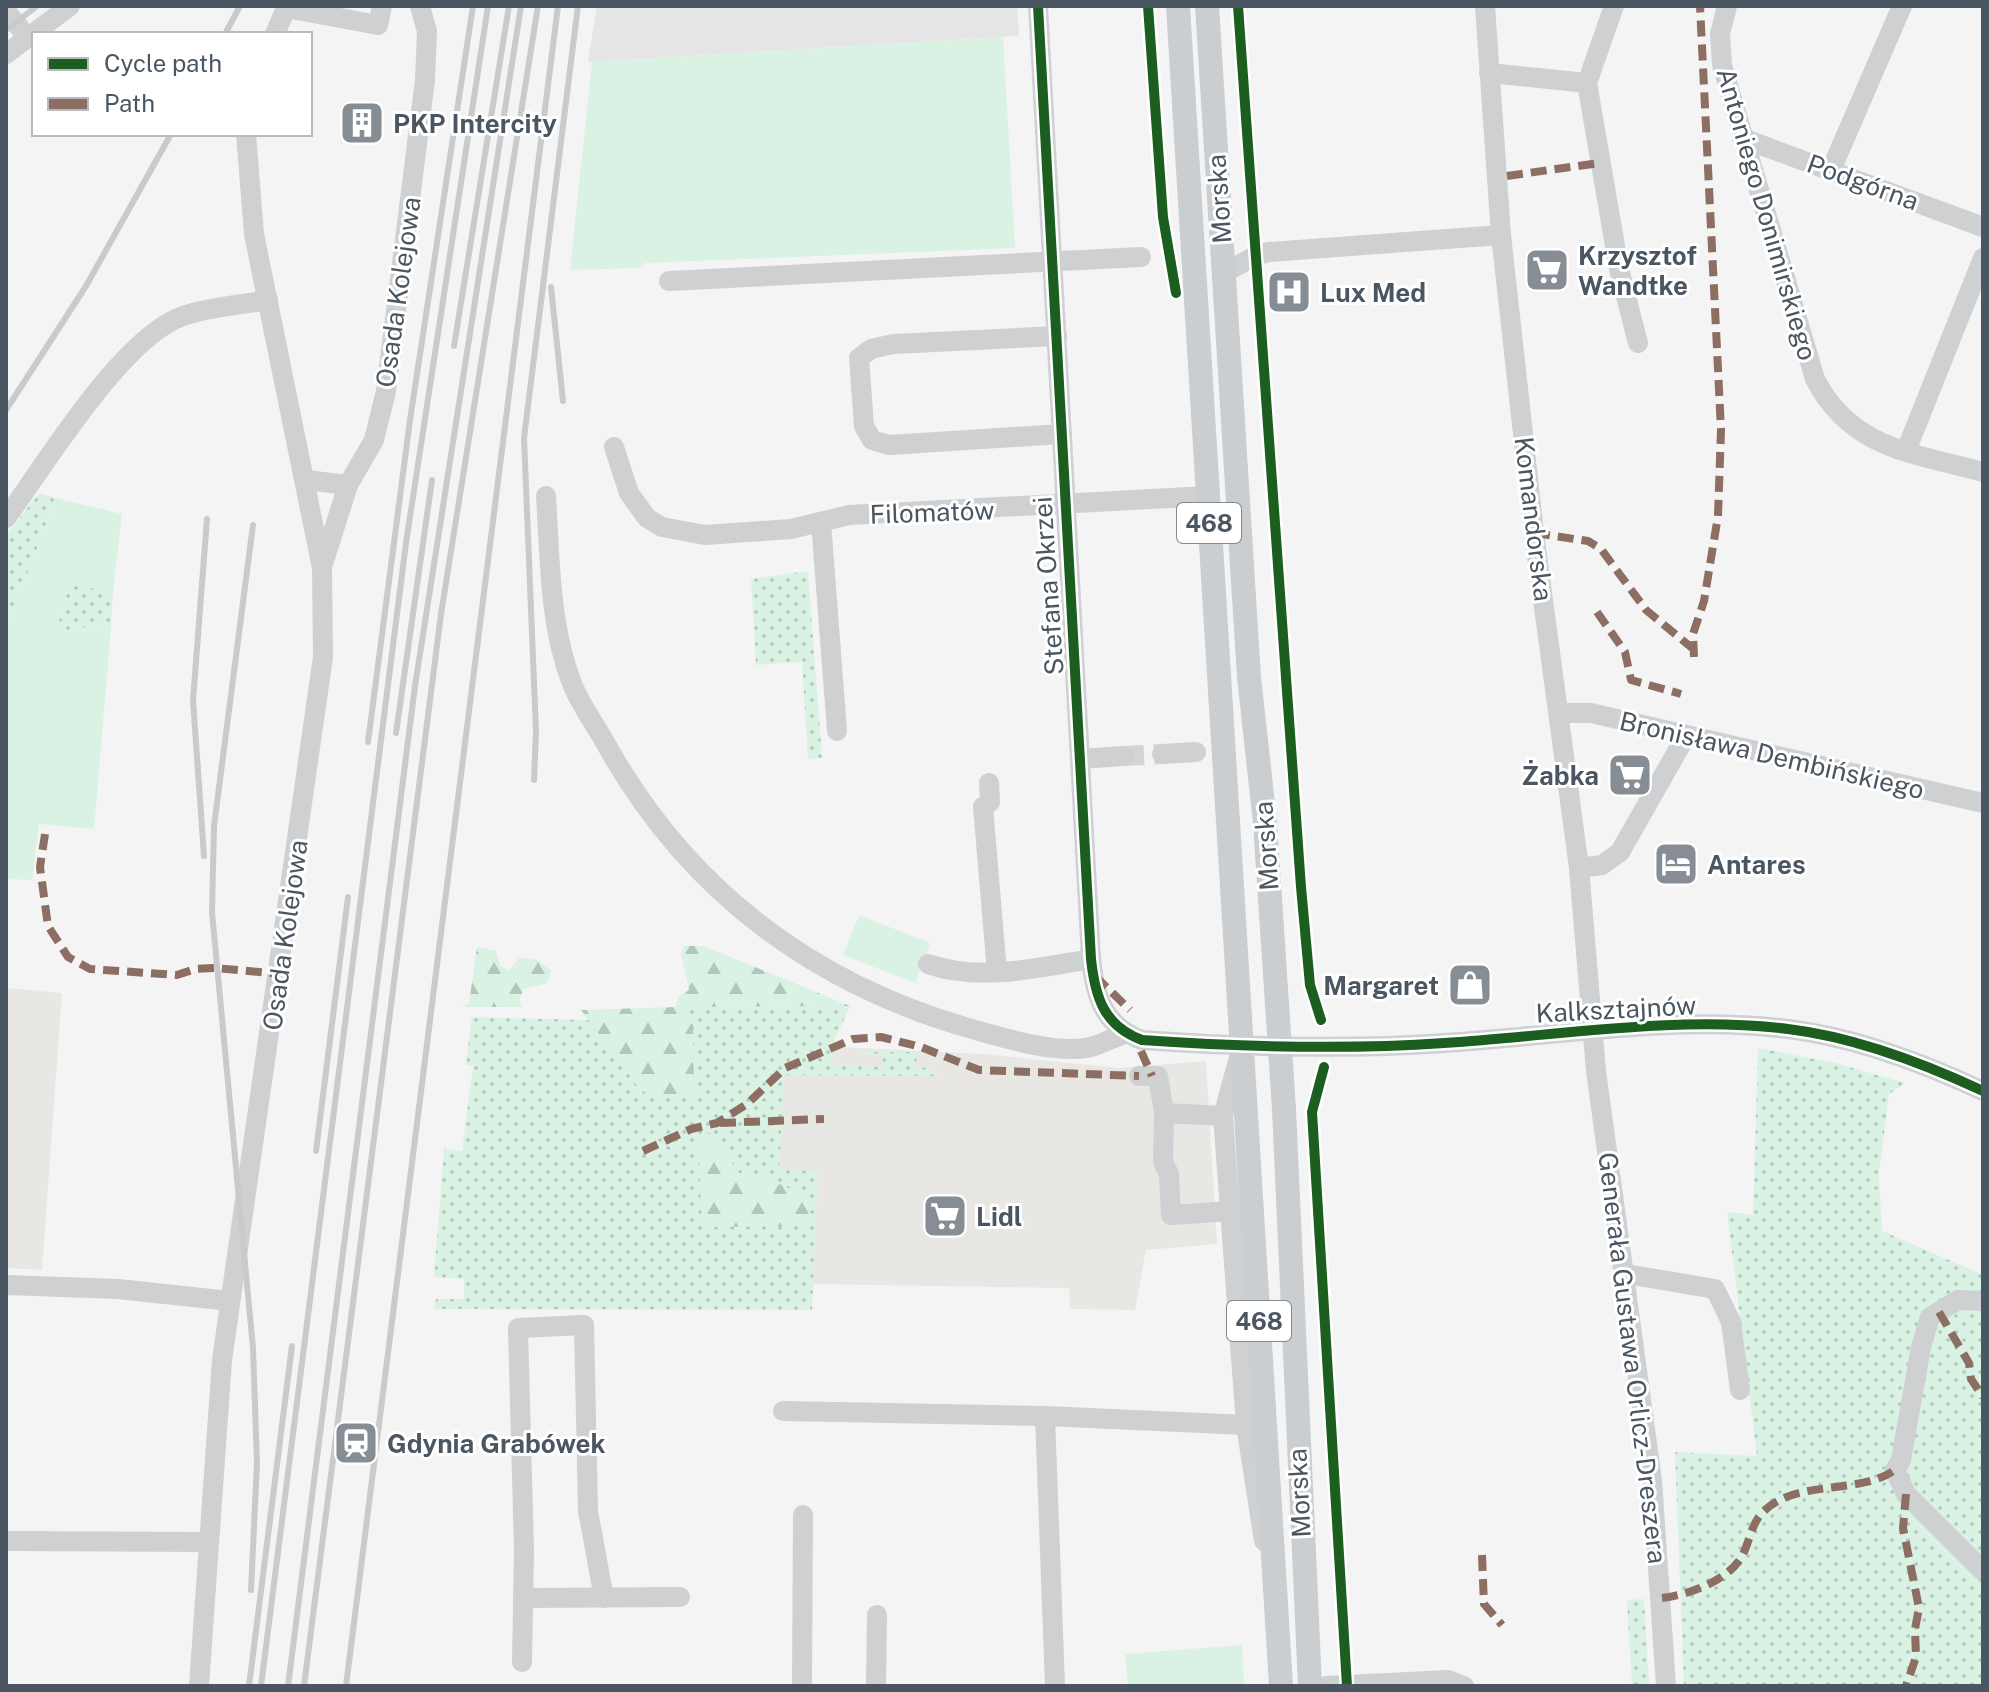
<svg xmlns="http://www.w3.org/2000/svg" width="1989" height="1692" viewBox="0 0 1989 1692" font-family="'Public Sans',sans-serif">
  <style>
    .commercial { fill: #e8e7e3 }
    .education { fill: #e6e5e6 }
    .grass { fill: url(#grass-dots); fill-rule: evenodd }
    .forest { fill: url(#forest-firs) }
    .green { fill: #d9f2e3 }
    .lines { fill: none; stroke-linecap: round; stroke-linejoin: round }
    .minor-tunnel { stroke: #d2d4d7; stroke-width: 20; stroke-dasharray: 20 10; stroke-linecap: butt }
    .minor { stroke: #ced0d2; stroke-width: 20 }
    .major { stroke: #caced1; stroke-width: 24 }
    .rail { stroke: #c9cacc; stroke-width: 6 }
    .quiet { stroke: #8d6e63; stroke-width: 8; stroke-dasharray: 16 8; stroke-linecap: butt }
    .cycleway-casing { stroke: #fff; stroke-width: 15 }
    .cycleway { stroke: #1b5e20; stroke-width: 10 }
    .labels { text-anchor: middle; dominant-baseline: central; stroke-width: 6; stroke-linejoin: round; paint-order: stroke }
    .shield { fill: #fff; stroke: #808990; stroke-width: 2 }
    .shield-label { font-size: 24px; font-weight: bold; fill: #4a5661 }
    .poi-label { font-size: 26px; font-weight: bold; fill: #4a5661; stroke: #fff; text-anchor: start }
    .street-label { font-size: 26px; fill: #4a5661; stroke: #fff }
  </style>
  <defs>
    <pattern id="grass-dots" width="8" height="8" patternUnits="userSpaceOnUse" patternTransform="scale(2)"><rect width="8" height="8" fill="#d9f2e3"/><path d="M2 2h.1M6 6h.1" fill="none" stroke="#b2c7bb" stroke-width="1.8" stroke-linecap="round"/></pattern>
    <pattern id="forest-firs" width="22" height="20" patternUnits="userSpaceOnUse" patternTransform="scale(2)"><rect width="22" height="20" fill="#d9f2e3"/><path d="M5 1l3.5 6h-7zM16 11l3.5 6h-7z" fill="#b2c7bb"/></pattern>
  </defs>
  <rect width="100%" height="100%" fill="#f4f4f4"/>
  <g class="commercial">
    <polygon points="6,988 62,993 42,1270 6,1268"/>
    <polygon points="694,1040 983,1054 1119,1068 1206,1061 1217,1244 1146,1250 1135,1310 1070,1309 1069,1288 812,1284 702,1227"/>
  </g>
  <polygon class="education" points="597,6 1017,6 1019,36 588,62"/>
  <g class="grass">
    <polygon points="39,493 56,498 6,630 6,536"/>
    <polygon points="808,571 822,758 808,759 802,662 756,665 751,579"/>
    <polygon points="57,583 113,591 111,628 100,624 64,632 57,628 67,593"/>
    <path d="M 850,1006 L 832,1046 L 833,1065 L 882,1067 L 883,1055 L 867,1055 L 867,1052 L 917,1052 L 916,1067 L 929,1068 L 939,1076 L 784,1075 L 779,1170 L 818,1171 L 812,1310 L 434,1309 L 436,1299 L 464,1299 L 464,1279 L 434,1277 L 444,1149 L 462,1151 L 473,1066 L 466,1065 L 472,1017 L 589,1020 L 639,1088 L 675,1007 ZM 715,1137 L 739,1173 L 767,1179 L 702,1227 Z"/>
    <polygon points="1758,1048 1835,1063 1905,1083 1889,1094 1879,1174 1882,1231 1981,1274 1983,1272 1983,1686 1684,1686 1675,1452 1757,1456 1727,1212 1753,1215"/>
    <polygon points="1644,1599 1649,1686 1632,1686 1627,1600"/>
  </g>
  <g class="forest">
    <polygon points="684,946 704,946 850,1006 676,1007 693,1025 694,1096 649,1095 639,1088 581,1010 675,1007 680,995 689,990 681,954"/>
    <polygon points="477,947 496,951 500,966 509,970 519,958 535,959 551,970 547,983 524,989 519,1000 523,1007 462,1007 469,1003"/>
    <polygon points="710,1133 739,1173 767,1179 810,1197 810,1226 702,1227 698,1135"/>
  </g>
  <g class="green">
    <polygon points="1003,37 1015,248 645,263 637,268 570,270 592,62"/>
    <polygon points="56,498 122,514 113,591 58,584 67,593 57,628 65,632 100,624 111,628 94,829 39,824 32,880 6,879 6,630"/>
    <polygon points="859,915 930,943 915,983 843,955"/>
    <polygon points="1242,1645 1244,1686 1128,1686 1125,1654"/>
  </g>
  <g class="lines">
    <polyline class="minor-tunnel" points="1124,756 1162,754"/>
    <g class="minor">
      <path d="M 1038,6 L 1091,959 C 1095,997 1104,1026 1142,1040 C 1243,1047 1344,1050 1444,1043 C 1557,1036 1675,1015 1788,1029 C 1855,1037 1923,1063 1983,1091"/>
      <polyline points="1485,6 1501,235 1534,533 1579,868 1596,1071 1652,1480 1666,1686"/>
      <polyline points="1614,6 1587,83 1619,269 1638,343"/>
      <path d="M 1727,6 L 1720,34 L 1722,65 L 1815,379 C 1851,449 1913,453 1983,472"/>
      <polyline points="6,11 28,38"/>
      <polyline points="275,34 286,8 378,25 382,6"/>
      <polyline points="6,54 70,6"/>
      <polyline points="1489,73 1587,83"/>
      <polyline points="1742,138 1983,227"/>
      <polyline points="1831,170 1902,6"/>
      <polyline points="1224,273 1257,255 1269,252 1501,235"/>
      <polyline points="669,281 1141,257"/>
      <polyline points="1057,336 893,344 871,349 859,358 864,426 872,440 889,445 1062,434"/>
      <polyline points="614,447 629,493 647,518 662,527 705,535 791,529 849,515 1208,496"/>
      <polyline points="1906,451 1983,258"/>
      <polyline points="306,480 348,485"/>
      <path d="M 546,496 C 550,558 549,622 571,681 C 579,703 595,724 606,744 C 687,890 813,984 972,1029 C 1004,1038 1058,1055 1091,1047 C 1102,1044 1113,1038 1124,1034"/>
      <path d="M 6,518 C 45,465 122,337 183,316 C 209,307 241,305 268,300"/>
      <polyline points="821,522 837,731"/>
      <polyline points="323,564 348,485 374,440 386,391 425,80 427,31 420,6"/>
      <polyline points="1560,713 1591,713 1983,803"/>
      <polyline points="1162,754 1196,752"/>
      <polyline points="1080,759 1124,756"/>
      <polyline points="989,783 990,802 983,807 997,972"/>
      <polyline points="1579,868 1602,865 1620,852 1686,736"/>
      <path d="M 928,964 C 979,982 1038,968 1091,959"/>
      <polyline points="1239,1057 1223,1116 1246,1425 1264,1541"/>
      <polyline points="1139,1076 1158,1076 1164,1113 1163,1162 1169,1174 1171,1215 1231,1211"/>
      <polyline points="1164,1113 1223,1116"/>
      <polyline points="1626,1274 1715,1289 1731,1322 1740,1390"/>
      <polyline points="6,1285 118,1289 230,1301"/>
      <polyline points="1983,1301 1958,1300 1930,1317 1921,1347 1901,1460 1895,1470 1906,1494 1983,1571"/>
      <polyline points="783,1411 1045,1416"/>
      <polyline points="6,1541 209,1542"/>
      <polyline points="523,1598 680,1597"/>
      <polyline points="522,1662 524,1551 518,1328 584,1325 588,1511 604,1598"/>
      <polyline points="199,1686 222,1360 323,657 322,568 254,234 246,134"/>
      <polyline points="802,1686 803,1515"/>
      <polyline points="876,1686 877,1615"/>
      <polyline points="1055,1686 1045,1416 1246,1425"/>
      <polyline points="1326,1686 1448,1680 1464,1686"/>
    </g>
    <g class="major">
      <polyline points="1178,6 1281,1686"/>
      <polyline points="1207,6 1249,677 1265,823 1284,1109 1310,1686"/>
    </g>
    <g class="rail">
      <polyline points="6,30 37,6"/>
      <polyline points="225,34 240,6"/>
      <polyline points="551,287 563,401"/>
      <polyline points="454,346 509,6"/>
      <polyline points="6,410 86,286 171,134"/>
      <polyline points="396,733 432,480"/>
      <polyline points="368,742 410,420 473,6"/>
      <polyline points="534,780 536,731 524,438 578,6"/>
      <polyline points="204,856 193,700 207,519"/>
      <polyline points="316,1151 348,897"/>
      <polyline points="251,1590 257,1463 253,1348 212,912 214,826 253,525"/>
      <polyline points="249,1686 292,1346"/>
      <polyline points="261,1686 406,543 488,6"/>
      <polyline points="288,1686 415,686 521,6"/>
      <polyline points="304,1686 441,614 538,6"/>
      <polyline points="346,1686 558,6"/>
    </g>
    <g class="quiet">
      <polyline points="1507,176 1599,163"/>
      <polyline points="1534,533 1588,541 1601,549 1646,610 1692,648"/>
      <polyline points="1597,612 1625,652 1631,680 1681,694"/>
      <polyline points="1694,657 1693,634 1704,601 1718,516 1721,430 1700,6"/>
      <polyline points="45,834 40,867 48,926 68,957 77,962 90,969 177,975 195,969 215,968 280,974"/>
      <polyline points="1095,976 1130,1010"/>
      <polyline points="1141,1051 1152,1076"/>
      <polyline points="720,1123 824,1119"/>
      <polyline points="643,1151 691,1129 717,1123 747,1104 785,1068 853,1039 881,1037 921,1047 979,1070 1139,1076"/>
      <polyline points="1939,1312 1969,1363 1971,1379 1983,1397"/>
      <polyline points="1906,1494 1903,1528 1919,1608 1915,1629 1916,1657 1906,1686"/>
      <polyline points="1482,1555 1484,1604 1502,1625"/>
      <path d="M 1662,1598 C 1686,1595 1722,1583 1738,1562 C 1749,1549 1749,1527 1762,1513 C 1795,1478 1857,1496 1895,1470"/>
    </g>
    <g class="cycleway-casing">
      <g id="cycleway">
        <path d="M 1038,6 L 1091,959 C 1095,997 1104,1026 1142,1040 C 1243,1047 1344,1050 1444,1043 C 1557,1036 1675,1015 1788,1029 C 1855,1037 1923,1063 1983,1091"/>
        <polyline points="1148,6 1163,217 1176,293"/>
        <polyline points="1238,6 1301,887 1310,985 1321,1020"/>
        <polyline points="1324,1067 1312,1112 1347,1686"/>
      </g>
    </g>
    <use href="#cycleway" class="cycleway"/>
  </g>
  <defs>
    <g id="building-square" transform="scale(2.3)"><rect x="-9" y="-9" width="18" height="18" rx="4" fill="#868d94" stroke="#fff"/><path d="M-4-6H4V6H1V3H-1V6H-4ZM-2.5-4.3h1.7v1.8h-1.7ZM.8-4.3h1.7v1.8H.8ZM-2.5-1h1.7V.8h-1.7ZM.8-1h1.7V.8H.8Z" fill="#fff"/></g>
    <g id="supermarket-square" transform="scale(2.3)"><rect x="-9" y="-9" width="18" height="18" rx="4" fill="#868d94" stroke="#fff"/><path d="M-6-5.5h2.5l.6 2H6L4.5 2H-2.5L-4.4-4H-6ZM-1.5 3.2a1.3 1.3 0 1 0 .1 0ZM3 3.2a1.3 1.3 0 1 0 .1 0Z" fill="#fff"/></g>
    <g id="hospital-square" transform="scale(2.3)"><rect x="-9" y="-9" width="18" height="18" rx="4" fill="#868d94" stroke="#fff"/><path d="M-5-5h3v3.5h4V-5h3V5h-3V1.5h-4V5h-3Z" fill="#fff"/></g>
    <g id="hotel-square" transform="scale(2.3)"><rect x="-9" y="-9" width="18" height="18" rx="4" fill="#868d94" stroke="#fff"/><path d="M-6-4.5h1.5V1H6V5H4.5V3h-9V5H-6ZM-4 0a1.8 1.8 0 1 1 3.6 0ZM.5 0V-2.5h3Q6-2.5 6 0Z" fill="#fff"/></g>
    <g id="shop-square" transform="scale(2.3)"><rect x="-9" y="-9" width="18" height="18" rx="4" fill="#868d94" stroke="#fff"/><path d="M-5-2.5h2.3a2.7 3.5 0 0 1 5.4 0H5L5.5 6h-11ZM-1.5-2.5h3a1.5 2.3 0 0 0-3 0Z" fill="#fff"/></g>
    <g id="station-square" transform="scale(2.3)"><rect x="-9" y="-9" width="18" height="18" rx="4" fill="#868d94" stroke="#fff"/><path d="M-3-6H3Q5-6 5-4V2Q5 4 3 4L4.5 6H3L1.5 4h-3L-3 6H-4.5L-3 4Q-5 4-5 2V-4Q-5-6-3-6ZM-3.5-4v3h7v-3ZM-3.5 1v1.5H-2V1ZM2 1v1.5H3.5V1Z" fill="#fff"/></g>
  </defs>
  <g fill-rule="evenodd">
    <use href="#building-square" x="362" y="123"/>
    <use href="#supermarket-square" x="1547" y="270"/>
    <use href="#hospital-square" x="1289" y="292"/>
    <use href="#supermarket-square" x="1630" y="775"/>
    <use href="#hotel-square" x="1676" y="864"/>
    <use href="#shop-square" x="1470" y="985"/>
    <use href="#supermarket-square" x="945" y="1216"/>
    <use href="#station-square" x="356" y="1443"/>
  </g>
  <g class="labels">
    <g class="shield">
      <rect x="1177" y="503" width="64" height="40" rx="6"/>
      <rect x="1227" y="1301" width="64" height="40" rx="6"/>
    </g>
    <g class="shield-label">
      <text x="1209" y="523">468</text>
      <text x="1259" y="1321">468</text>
    </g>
    <g class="poi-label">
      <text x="393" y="123">PKP Intercity</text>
      <text x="1578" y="255">Krzysztof<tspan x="1578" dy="30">Wandtke</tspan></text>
      <text x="1320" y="292">Lux Med</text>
      <text x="1599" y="775" text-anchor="end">Żabka</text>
      <text x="1707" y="864">Antares</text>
      <text x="1439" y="985" text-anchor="end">Margaret</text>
      <text x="976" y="1216">Lidl</text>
      <text x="387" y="1443">Gdynia Grabówek</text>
    </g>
    <g class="street-label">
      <text transform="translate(1863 182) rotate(20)">Podgórna</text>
      <text transform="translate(1219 199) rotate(-94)">Morska</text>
      <text transform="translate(1767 214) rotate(74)">Antoniego Donimirskiego</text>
      <text transform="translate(398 292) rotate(-82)">Osada Kolejowa</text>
      <text transform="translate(932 512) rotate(-2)">Filomatów</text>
      <text transform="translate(1534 519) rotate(83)">Komandorska</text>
      <text transform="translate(1048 586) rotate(-94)">Stefana Okrzei</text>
      <text transform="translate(1772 755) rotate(13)">Bronisława Dembińskiego</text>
      <text transform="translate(1266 846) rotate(-94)">Morska</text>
      <text transform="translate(285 935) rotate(-82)">Osada Kolejowa</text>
      <text transform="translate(1616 1009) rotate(-3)">Kalksztajnów</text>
      <text transform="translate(1633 1358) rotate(83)">Generała Gustawa Orlicz-Dreszera</text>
      <text transform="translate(1299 1493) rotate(-93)">Morska</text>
    </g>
  </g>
  <rect width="1989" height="1692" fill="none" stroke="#4a5661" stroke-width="16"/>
  <rect x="32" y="32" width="280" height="104" fill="#ffffff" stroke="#b7bbc0" stroke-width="2"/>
  <rect x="48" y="58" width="40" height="12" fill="#1b5e20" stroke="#b7bbc0" stroke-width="2"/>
  <text x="104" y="72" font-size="24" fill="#4a5661">Cycle path</text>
  <rect x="48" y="98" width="40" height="12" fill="#8d6e63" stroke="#b7bbc0" stroke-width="2"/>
  <text x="104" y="112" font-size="24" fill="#4a5661">Path</text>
</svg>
